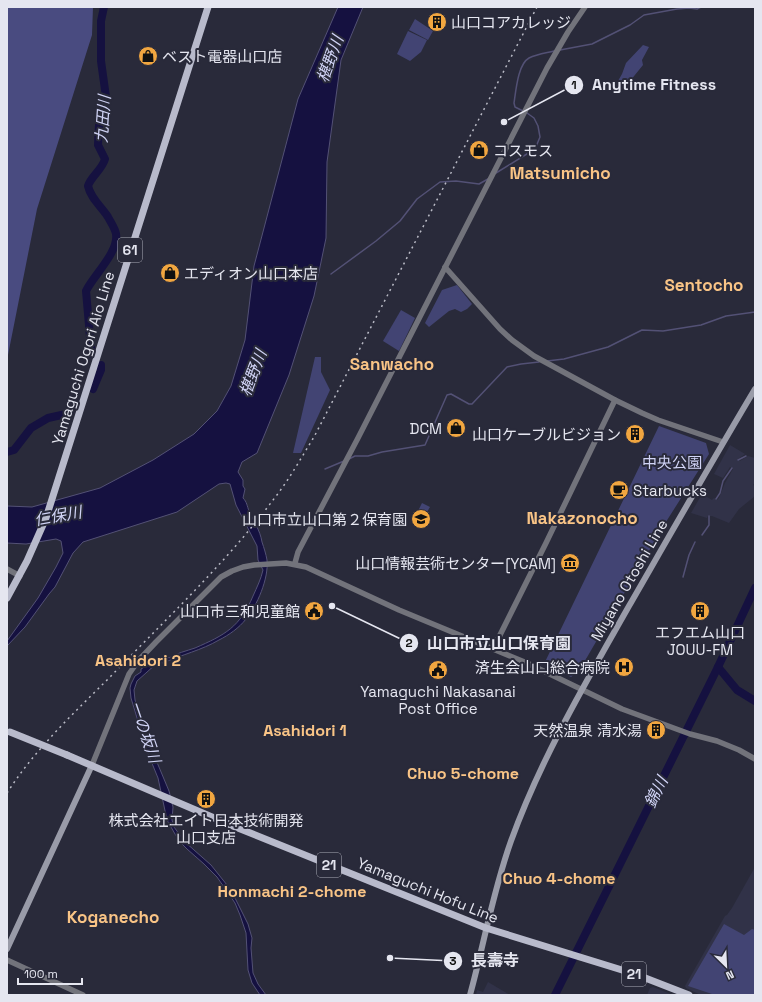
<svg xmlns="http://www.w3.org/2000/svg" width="762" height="1002" viewBox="0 0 762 1002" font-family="'Space Grotesk','Noto Sans JP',sans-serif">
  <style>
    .built { fill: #313248 }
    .green { fill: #424473 }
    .forest { fill: #494b80 }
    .water { fill: #151140; stroke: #535175 }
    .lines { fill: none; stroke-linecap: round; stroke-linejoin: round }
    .stream { stroke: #535175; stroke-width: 1.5 }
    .river { stroke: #151140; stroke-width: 8 }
    .tertiary { stroke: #72737b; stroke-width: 5.5 }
    .secondary { stroke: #999ba8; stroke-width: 6 }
    .primary { stroke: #b8bacb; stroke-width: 7 }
    .rail { stroke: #babbc6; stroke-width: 1.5; stroke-dasharray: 2 4; stroke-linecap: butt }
    .primary-bridge { stroke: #b8bacb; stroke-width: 7 }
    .labels { text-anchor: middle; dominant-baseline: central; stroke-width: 4; stroke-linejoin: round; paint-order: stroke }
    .shield { fill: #292a3a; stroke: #adaeb9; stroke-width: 1 }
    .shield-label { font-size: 14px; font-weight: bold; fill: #e5e6f0 }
    .poi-label { font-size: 15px; fill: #e5e6f0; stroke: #292a3a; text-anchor: end }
    .street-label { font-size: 15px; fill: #e5e6f0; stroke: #292a3a }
    .park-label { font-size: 15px; fill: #d1d4f6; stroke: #292a3a }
    .water-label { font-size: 16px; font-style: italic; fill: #d0d3f5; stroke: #292a3a }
    .neighbourhood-label { font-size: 16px; font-weight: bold; fill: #f9c486; stroke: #292a3a }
    .quarter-label { font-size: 17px; font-weight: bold; fill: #f9c486; stroke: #292a3a }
    .leader { fill: none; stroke: #e5e6f0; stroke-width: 1.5 }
    .callout-dot { fill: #e5e6f0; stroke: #292a3a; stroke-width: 1.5 }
    .mark-label { font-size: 12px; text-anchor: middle; font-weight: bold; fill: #111 }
    .callout-label { font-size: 16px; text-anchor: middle; font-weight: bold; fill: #e5e6f0; stroke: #292a3a; stroke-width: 4; stroke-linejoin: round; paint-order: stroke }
  </style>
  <rect width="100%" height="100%" fill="#292a3a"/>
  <g class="built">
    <polygon points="730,445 745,454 738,459 740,461 748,456 755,458 755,483 753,485 755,486 755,496 739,509 729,523 712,516 708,516 707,518 691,513 702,494 712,500 714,498 717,500 719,498 725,483 733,469 730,467 723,478 714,474"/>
    <polygon points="755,867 755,995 701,995 686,988 685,986 725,916 727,915 732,908"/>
    <polygon points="488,982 510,995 476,995 477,990 483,992"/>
    <polygon points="653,987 673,995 647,995 650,988"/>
  </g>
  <g class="green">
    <polygon points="415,19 433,31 428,40 409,30"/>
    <polygon points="408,31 427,40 421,52 410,61 397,54"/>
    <polygon points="643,45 649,47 642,60 643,65 626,86 618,81 622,74 626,63"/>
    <polygon points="457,285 472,304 467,309 461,312 455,309 449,311 429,327 425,323 442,290"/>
    <polygon points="401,310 415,318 399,351 383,341"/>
    <polygon points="315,357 321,357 321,372 330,390 301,453 293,453"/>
    <polygon points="659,426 706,443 709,454 664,525 579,671 571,677 544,664"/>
    <polygon points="422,503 430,507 424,517 417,513"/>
    <polygon points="724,924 744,935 752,929 755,930 755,995 715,995 688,986"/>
  </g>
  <polygon class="forest" points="7,7 93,7 92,35 37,209 8,355 7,356"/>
  <path class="water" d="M 338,7 L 363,7 L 341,60 L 327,162 L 326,238 L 314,296 L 289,375 L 257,453 L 242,462 L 238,472 L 243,480 L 243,486 L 245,489 L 243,498 C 247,502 247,506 249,511 C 254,522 260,530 262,542 C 264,548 266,554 267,560 C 269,578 257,606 246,619 C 239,628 229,635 219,640 C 202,650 181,655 163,663 L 159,662 L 156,664 L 137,681 L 134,690 L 135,700 L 146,736 L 169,791 L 173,807 L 172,820 L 174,827 L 185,842 L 211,865 L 227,885 L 234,896 L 248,924 L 252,938 L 251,948 L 253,973 L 258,984 L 266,995 L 260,995 L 252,983 L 248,970 L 246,933 L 240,915 L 235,903 L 217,877 L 204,864 L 187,849 L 179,841 L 167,820 L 158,778 L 147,751 L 131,698 L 130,688 L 131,684 L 135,676 L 141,672 L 141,669 L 165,655 L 169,658 C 177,653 186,651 195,648 C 225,635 240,627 253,596 C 257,587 261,579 263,570 L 258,560 L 257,546 L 236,505 L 230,484 L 226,483 L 219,484 L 177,512 L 83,542 L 73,553 L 55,587 L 49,594 L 25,627 L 7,646 L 7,641 L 38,598 L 56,567 L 63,553 L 61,541 L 56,539 L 26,544 L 7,543 L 7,506 L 32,507 L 100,488 L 153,460 L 194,434 L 217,411 L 231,386 L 245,340 L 254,266 L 298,99 Z"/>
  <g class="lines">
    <g class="stream">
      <polyline points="560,50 592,44 630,25 644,15 677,9 689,8 697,9 701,7"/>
      <path d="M 523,111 L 515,107 L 514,103 C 516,90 518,64 529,58 C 537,54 546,53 554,51"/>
      <polyline points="496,173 535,149 540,137 538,126 534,118 527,113"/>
      <polyline points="331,274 376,241 400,221 417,199 440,182 456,181 479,184 488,179"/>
      <polyline points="547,361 564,359 608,347 642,330 663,331 701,325 726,316 755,312"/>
      <polyline points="349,459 355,456 368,456 382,452 425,445 447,395 451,394 469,404 472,404 507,367 521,364 539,362"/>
      <polyline points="738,460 746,456"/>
      <polyline points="325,469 344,461"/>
      <polyline points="716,499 720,493 723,481 732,468"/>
      <polyline points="702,535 709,525 709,516"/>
      <polyline points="683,577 689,555 695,542"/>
    </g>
    <g class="river">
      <path d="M 92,354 L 91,348 L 86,291 C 93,276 119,252 116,234 C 115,228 111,223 108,217 C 101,206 91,199 88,186 C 91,176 102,170 105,159 L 98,145 L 99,125 L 103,113 L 106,97 L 101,61 L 101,21 L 104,7"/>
      <polyline points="93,389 101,370 101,365"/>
      <polyline points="7,452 14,450 31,428 48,418 66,414 70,412"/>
      <polyline points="718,667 737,690 755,701"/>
      <polyline points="555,995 718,667 755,588"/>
    </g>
    <g class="tertiary">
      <polyline points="445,267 500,329 512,340 534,356 615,400 642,413 658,420 723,442"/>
      <polyline points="295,563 298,552 358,438 547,68 568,32 585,7"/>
      <polyline points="7,569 20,576"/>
      <polyline points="493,649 546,543 615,400"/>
      <polyline points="92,765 129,674 138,661 156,642 221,577 232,571 243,567 254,565 286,563 306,567 399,610 527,663 622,709 690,734 717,741 739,750 755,759"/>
      <polyline points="7,960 83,995"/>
    </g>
    <g class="secondary">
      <polyline points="7,949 92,765"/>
      <path d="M 470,995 C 484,944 493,891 511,841 C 541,758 586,682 629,606 C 671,533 712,461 755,389"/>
    </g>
    <g class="primary">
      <polyline points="7,598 27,561 46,518 208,7"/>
      <polyline points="67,755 233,826 486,928 635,974 689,995"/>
    </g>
    <path class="rail" d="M 7,793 C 35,749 74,713 111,676 C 166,619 225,564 273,500 C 289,480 301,458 314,437 L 537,7"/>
    <polyline class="primary-bridge" points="10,732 67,755"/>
  </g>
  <defs>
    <g id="building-disc" transform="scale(1)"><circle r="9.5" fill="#f1a640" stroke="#292a3a"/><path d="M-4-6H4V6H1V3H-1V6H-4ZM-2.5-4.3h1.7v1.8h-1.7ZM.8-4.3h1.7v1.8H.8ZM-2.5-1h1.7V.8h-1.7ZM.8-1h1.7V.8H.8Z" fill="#111"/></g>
    <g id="shop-disc" transform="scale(1)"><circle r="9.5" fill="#f1a640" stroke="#292a3a"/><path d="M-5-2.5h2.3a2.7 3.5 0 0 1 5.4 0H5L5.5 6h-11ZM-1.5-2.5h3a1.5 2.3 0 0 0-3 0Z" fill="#111"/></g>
    <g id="cafe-disc" transform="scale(1)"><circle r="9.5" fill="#f1a640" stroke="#292a3a"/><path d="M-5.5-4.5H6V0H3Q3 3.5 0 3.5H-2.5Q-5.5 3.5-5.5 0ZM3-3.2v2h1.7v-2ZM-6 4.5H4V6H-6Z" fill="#111"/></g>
    <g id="school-disc" transform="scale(1)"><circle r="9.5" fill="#f1a640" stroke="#292a3a"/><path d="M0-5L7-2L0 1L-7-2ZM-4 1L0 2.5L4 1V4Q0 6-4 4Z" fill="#111"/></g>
    <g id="museum-disc" transform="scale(1)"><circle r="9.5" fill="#f1a640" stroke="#292a3a"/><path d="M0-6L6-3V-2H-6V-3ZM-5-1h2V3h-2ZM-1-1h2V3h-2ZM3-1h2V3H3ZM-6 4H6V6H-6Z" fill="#111"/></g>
    <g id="civic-disc" transform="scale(1)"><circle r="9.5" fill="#f1a640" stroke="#292a3a"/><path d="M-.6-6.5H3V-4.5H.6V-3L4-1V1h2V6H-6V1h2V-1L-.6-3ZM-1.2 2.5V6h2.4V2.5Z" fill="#111"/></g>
    <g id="hospital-disc" transform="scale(1)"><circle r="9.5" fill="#f1a640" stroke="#292a3a"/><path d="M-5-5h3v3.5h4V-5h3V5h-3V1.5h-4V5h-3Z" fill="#111"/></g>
  </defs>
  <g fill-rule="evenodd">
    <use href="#building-disc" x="437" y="22"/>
    <use href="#shop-disc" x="148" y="56"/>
    <use href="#shop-disc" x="479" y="150"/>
    <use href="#shop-disc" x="170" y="273"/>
    <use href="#shop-disc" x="456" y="428"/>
    <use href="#building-disc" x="635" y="434"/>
    <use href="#cafe-disc" x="619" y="490"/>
    <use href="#school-disc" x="421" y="519"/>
    <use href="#museum-disc" x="570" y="563"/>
    <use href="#civic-disc" x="314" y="611"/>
    <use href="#building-disc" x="700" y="611"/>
    <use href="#hospital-disc" x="624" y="667"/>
    <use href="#civic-disc" x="438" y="670"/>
    <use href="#building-disc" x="656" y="730"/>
    <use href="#building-disc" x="206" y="799"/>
  </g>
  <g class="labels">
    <g class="shield">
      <rect x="118" y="238" width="24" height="24" rx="3"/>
      <rect x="317" y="853" width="24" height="24" rx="3"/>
      <rect x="622" y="962" width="24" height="24" rx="3"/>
    </g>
    <g class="shield-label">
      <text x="130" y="250">61</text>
      <text x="329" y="865">21</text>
      <text x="634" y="974">21</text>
    </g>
    <g class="poi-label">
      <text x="451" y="22" text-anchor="start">山口コアカレッジ</text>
      <text x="162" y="56" text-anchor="start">ベスト電器山口店</text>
      <text x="493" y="150" text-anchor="start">コスモス</text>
      <text x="184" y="273" text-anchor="start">エディオン山口本店</text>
      <text x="442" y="428">DCM</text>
      <text x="621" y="434">山口ケーブルビジョン</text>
      <text x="633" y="490" text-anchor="start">Starbucks</text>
      <text x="407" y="519">山口市立山口第２保育園</text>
      <text x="556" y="563">山口情報芸術センター[YCAM]</text>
      <text x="300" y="611">山口市三和児童館</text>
      <text x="700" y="632" text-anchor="middle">エフエム山口<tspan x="700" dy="17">JOUU-FM</tspan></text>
      <text x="610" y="667">済生会山口総合病院</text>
      <text x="438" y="691" text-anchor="middle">Yamaguchi Nakasanai<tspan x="438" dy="17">Post Office</tspan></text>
      <text x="642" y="730">天然温泉 清水湯</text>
      <text x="206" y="820" text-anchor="middle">株式会社エイト日本技術開発<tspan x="206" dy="17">山口支店</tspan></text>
    </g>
    <g class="street-label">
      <text transform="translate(83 358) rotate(-73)">Yamaguchi Ogori Aio Line</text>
      <text transform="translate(629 580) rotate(-60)">Miyano Otoshi Line</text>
      <text transform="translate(428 890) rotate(22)">Yamaguchi Hofu Line</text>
    </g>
    <g class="park-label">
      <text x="672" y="462">中央公園</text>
    </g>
    <g class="water-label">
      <text transform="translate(330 59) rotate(-70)">椹野川</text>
      <text transform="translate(103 119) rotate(-86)">九田川</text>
      <text transform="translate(253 373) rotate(-69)">椹野川</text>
      <text transform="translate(58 516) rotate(-10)">仁保川</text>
      <text transform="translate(145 732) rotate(71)">一の坂川</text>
      <text transform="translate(656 792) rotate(-64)">錦川</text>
    </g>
    <g class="neighbourhood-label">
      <text x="138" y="660">Asahidori 2</text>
      <text x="305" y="730">Asahidori 1</text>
      <text x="463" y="773">Chuo 5-chome</text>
      <text x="559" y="878">Chuo 4-chome</text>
      <text x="292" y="891">Honmachi 2-chome</text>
    </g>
    <g class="quarter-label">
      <text x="560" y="173">Matsumicho</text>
      <text x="704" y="285">Sentocho</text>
      <text x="392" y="364">Sanwacho</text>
      <text x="582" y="518">Nakazonocho</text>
      <text x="113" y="917">Koganecho</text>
    </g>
  </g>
  <path class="leader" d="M504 122L574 85M332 606L409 643M390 958L453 961"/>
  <g class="callout-dot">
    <circle cx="504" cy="122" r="4"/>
    <circle cx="332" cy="606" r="4"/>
    <circle cx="390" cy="958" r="4"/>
    <circle cx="574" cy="85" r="10"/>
    <circle cx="409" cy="643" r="10"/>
    <circle cx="453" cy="961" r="10"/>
  </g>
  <g class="mark-label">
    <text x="574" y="89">1</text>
    <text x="409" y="647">2</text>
    <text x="453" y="965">3</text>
  </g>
  <g class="callout-label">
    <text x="654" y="90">Anytime Fitness</text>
    <text x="499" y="649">山口市立山口保育園</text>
    <text x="495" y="966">長壽寺</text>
  </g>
  <rect width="762" height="1002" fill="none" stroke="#e5e6f0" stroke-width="16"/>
  <g transform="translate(726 966) rotate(156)" stroke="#292a3a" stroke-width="3" paint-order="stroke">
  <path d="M0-3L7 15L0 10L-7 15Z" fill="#e5e6f0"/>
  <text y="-6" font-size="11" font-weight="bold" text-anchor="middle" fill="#e5e6f0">N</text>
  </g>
  <path d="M18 978v6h64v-6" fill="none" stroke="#e5e6f0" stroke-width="2"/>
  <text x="24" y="978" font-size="12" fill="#e5e6f0" stroke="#292a3a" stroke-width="3" paint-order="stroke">100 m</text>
</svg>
